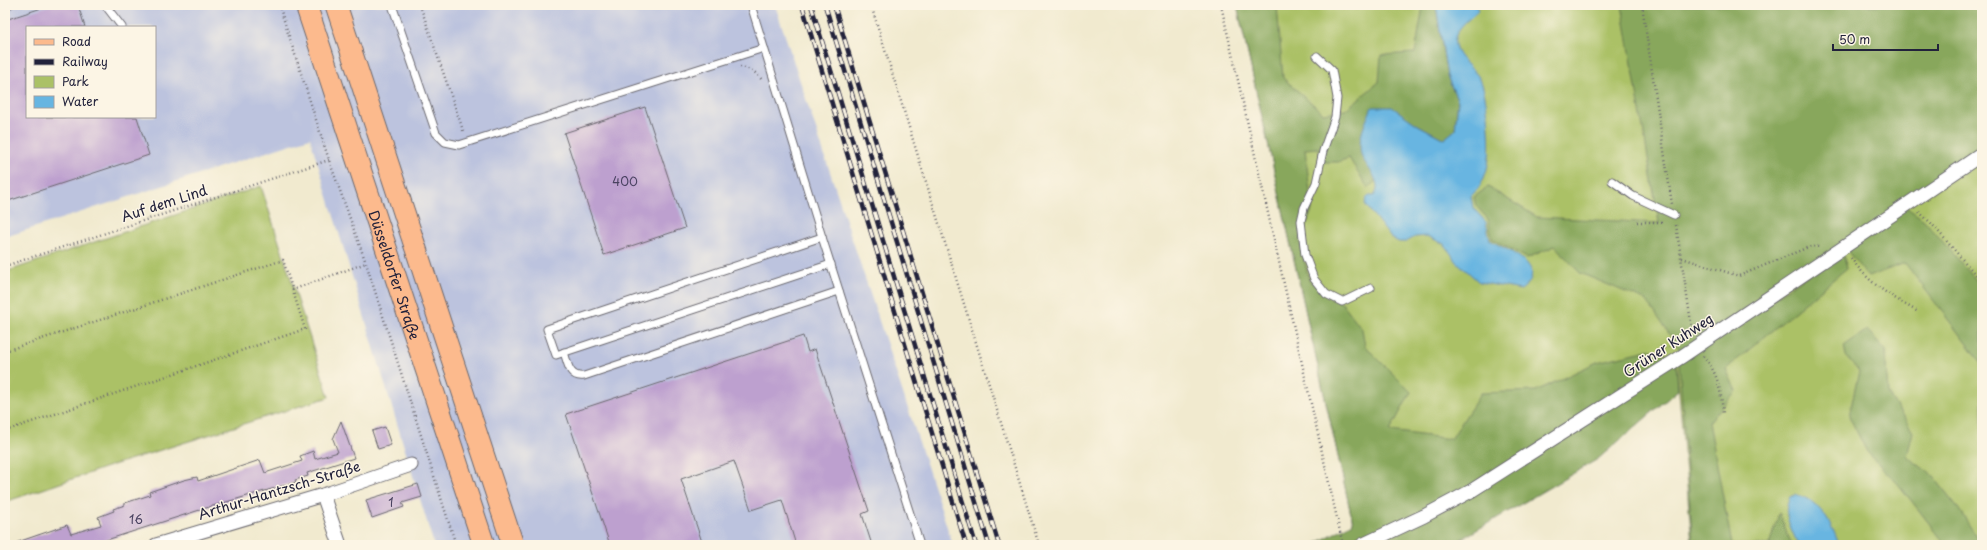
<svg xmlns="http://www.w3.org/2000/svg" width="1987" height="550" viewBox="0 0 1987 550" font-family="'Playpen Sans',sans-serif">
  <style>
    .industrial { fill: #bcc3de; fill-rule: evenodd }
    .green { fill: #abc166; stroke: #667250 }
    .forest { fill: #88a75b; stroke: #55644b }
    .water { fill: #67b5e1; stroke: #446c8e }
    .building { fill: #bda0cf }
    .lines { fill: none; stroke-linecap: round; stroke-linejoin: round }
    .lane-casing { stroke: #6a686f; stroke-width: 9 }
    .street-casing { stroke: #6a686f; stroke-width: 15 }
    .primary-casing { stroke: #6a686f; stroke-width: 23 }
    .path { stroke: #6a686f; stroke-width: 2.5; stroke-dasharray: 1 3; stroke-linecap: butt }
    .lane { stroke: #fff; stroke-width: 7 }
    .street { stroke: #fff; stroke-width: 13 }
    .primary { stroke: #fcba8d; stroke-width: 21 }
    .rail-casing { stroke: #22223b; stroke-width: 4.5 }
    .rail { stroke: #fcf5e5; stroke-width: 3; stroke-dasharray: 9; stroke-linecap: butt }
    .labels { text-anchor: middle; dominant-baseline: central; stroke-width: 3; stroke-linejoin: round; paint-order: stroke }
    .number-label { font-size: 12px; fill: #494260 }
    .street-label { font-size: 14px; fill: #22223b; stroke: #fcf5e5 }
  </style>
  <rect width="100%" height="100%" fill="#fcf5e5"/>
  <filter id="ink" filterUnits="userSpaceOnUse"><feTurbulence type="fractalNoise" baseFrequency=".025" numOctaves="2"/><feDisplacementMap in="SourceGraphic" scale="8" xChannelSelector="R" yChannelSelector="G"/><feConvolveMatrix kernelMatrix="1 2 1 2 8 2 1 2 1" color-interpolation-filters="sRGB"/></filter>
  <filter id="wash" filterUnits="userSpaceOnUse"><feTurbulence type="fractalNoise" baseFrequency=".012" numOctaves="4" result="noise"/><feDisplacementMap in="SourceGraphic" scale="16" xChannelSelector="R" yChannelSelector="G"/><feGaussianBlur stdDeviation="0.9" result="paint"/><feColorMatrix in="noise" values="0 0 0 0 0 0 0 0 0 0 0 0 0 0 0 0 0 1.4 0 .05"/><feComposite in="paint" operator="in"/></filter>
  <g filter="url(#wash)">
    <rect width="100%" height="100%" fill="#f1eacf"/>
    <path class="industrial" d="M 5,5 L 775,5 L 953,545 L 434,545 L 310,138 L 5,237 ZM 27,27 L 155,27 L 155,117 L 27,117 Z"/>
    <g class="green">
      <polygon points="1237,5 1982,5 1982,545 1692,545 1676,357 1353,523"/>
      <polygon points="261,186 329,397 110,466 5,502 5,272"/>
    </g>
    <g class="forest">
      <polygon points="1237,5 1277,5 1283,78 1323,113 1345,110 1379,82 1381,55 1415,53 1423,6 1436,5 1447,76 1458,101 1455,131 1444,139 1418,125 1380,177 1368,188 1349,158 1338,162 1322,162 1318,148 1305,149 1312,210 1300,241 1309,280 1344,305 1362,329 1365,346 1411,392 1390,431 1451,439 1481,393 1536,391 1597,362 1652,349 1676,357 1678,390 1598,459 1451,545 1313,545 1353,523"/>
      <polygon points="1622,5 1982,5 1982,151 1682,353 1647,301 1580,273 1555,246 1527,258 1492,239 1488,219 1476,206 1474,197 1488,187 1537,217 1659,223"/>
      <polygon points="1906,207 1924,220 1982,287 1982,364 1905,263 1868,277 1845,248"/>
      <polygon points="1842,252 1847,268 1726,369 1736,391 1709,422 1732,545 1693,545 1679,363"/>
      <polygon points="1867,330 1885,349 1888,393 1913,432 1907,456 1933,476 1956,505 1982,545 1946,545 1899,485 1867,452 1849,416 1859,371 1846,356 1844,346"/>
      <polygon points="1779,513 1792,545 1769,545"/>
    </g>
    <g class="water">
      <path d="M 1436,5 L 1477,5 L 1478,11 C 1469,19 1452,31 1455,45 C 1457,59 1473,67 1480,79 C 1485,90 1486,104 1488,115 C 1490,144 1494,175 1471,196 L 1473,208 L 1486,222 L 1490,240 C 1507,251 1552,266 1521,290 L 1479,282 L 1457,262 L 1444,244 L 1427,236 L 1415,237 L 1406,242 L 1399,242 L 1391,238 L 1365,204 L 1366,199 L 1369,196 L 1374,196 C 1385,182 1364,166 1361,154 C 1357,138 1366,122 1372,107 L 1392,107 L 1418,125 L 1444,139 L 1455,130 L 1458,101 L 1447,76 Z"/>
      <path d="M 1796,495 C 1819,499 1833,526 1839,545 L 1798,545 C 1792,529 1781,513 1790,497 Z"/>
    </g>
    <g id="blocks">
      <g class="building">
        <polygon points="51,5 78,5 85,27 27,27 27,117 137,117 149,155 5,202 5,20"/>
        <polygon points="645,107 685,228 604,255 564,133"/>
        <polygon points="803,336 808,352 815,349 869,511 862,514 872,545 796,545 782,500 751,510 734,461 681,479 703,545 610,545 566,414"/>
        <polygon points="341,421 354,458 307,473 308,476 295,480 296,482 209,507 91,545 15,545 15,543 67,525 71,534 101,525 98,517 114,511 113,509 125,505 125,503 150,495 149,492 184,480 197,477 198,481 260,460 265,473 302,461 300,456 313,451 315,459 338,452 333,439"/>
        <polygon points="385,427 391,445 378,449 372,431"/>
        <polygon points="418,484 422,497 402,503 404,507 372,518 366,500"/>
      </g>
    </g>
  </g>
  <g filter="url(#ink)">
    <use href="#blocks" fill-opacity="0" stroke="#6a686f" stroke-width="1"/>
    <g class="lines">
      <g class="lane-casing">
        <g id="lane">
          <polyline points="105,5 122,27"/>
          <polyline points="392,5 436,133 445,142 459,145 764,48"/>
          <polyline points="751,5 822,237 920,545"/>
          <polyline points="5,6 9,5"/>
          <polyline points="1317,56 1332,70 1337,98 1335,117 1323,151 1316,183 1304,208 1301,221 1305,255 1314,279 1326,294 1342,302 1371,288"/>
          <polyline points="1612,181 1633,196 1674,215"/>
          <polyline points="822,237 547,329 556,355 831,264"/>
          <path d="M 564,352 C 568,364 569,378 584,376 L 839,291"/>
        </g>
      </g>
      <g class="street-casing">
        <g id="street">
          <polyline points="323,495 340,545"/>
          <polyline points="156,545 323,495 411,465"/>
          <polyline points="1362,545 1424,516 1471,491 1681,357 1982,154"/>
        </g>
      </g>
      <g class="primary-casing">
        <g id="primary">
          <path id="s1" d="M 306,5 L 484,545"/>
          <polyline points="336,5 513,545"/>
        </g>
      </g>
      <g class="path">
        <polyline points="279,5 329,160 366,263 456,545"/>
        <polyline points="420,5 464,133"/>
        <polyline points="871,5 1039,545"/>
        <polyline points="1221,5 1343,545"/>
        <polyline points="1642,5 1672,204"/>
        <path d="M 740,67 C 749,68 756,72 762,80"/>
        <polyline points="1919,212 1931,223 1982,282"/>
        <polyline points="1637,222 1665,222"/>
        <polyline points="1676,225 1693,335"/>
        <polyline points="1682,258 1739,276 1811,246 1820,247"/>
        <path d="M 1851,258 C 1871,286 1890,295 1918,312"/>
        <polyline points="5,266 329,160"/>
        <polyline points="292,290 366,263"/>
        <polyline points="1660,347 1671,348"/>
        <polyline points="5,351 283,260 305,329 5,431"/>
        <path d="M 1703,356 C 1718,372 1721,392 1723,413"/>
      </g>
      <use href="#lane" class="lane"/>
      <use href="#street" class="street"/>
      <use href="#primary" class="primary"/>
      <g class="rail-casing">
        <g id="rail">
          <polyline points="802,5 966,545"/>
          <polyline points="811,5 976,545"/>
          <polyline points="825,5 989,545"/>
          <polyline points="834,5 999,545"/>
        </g>
      </g>
      <use href="#rail" class="rail"/>
    </g>
  </g>
  <g class="labels">
    <g class="number-label">
      <text x="625" y="181">400</text>
      <text x="391" y="502">1</text>
      <text x="136" y="519">16</text>
    </g>
    <g class="street-label">
      <text transform="translate(164 203) rotate(-18)">Auf dem Lind</text>
      <text stroke="none"><textPath href="#s1" startOffset="284">Düsseldorfer Straße</textPath></text>
      <text transform="translate(1668 345) rotate(-33)">Grüner Kuhweg</text>
      <text transform="translate(279 490) rotate(-17)">Arthur-Hantzsch-Straße</text>
    </g>
  </g>
  <rect width="1987" height="550" fill="none" stroke="#fcf5e5" stroke-width="20"/>
  <rect x="26" y="26" width="130" height="92" fill="#fcf5e5" stroke="#a5a1a1"/>
  <rect x="34" y="39" width="20" height="6" fill="#fcba8d" stroke="#a5a1a1"/>
  <text x="62" y="46" font-size="12" fill="#22223b">Road</text>
  <rect x="34" y="59" width="20" height="6" fill="#22223b" stroke="#a5a1a1"/>
  <text x="62" y="66" font-size="12" fill="#22223b">Railway</text>
  <rect x="34" y="76" width="20" height="12" fill="#abc166" stroke="#a5a1a1"/>
  <text x="62" y="86" font-size="12" fill="#22223b">Park</text>
  <rect x="34" y="96" width="20" height="12" fill="#67b5e1" stroke="#a5a1a1"/>
  <text x="62" y="106" font-size="12" fill="#22223b">Water</text>
  <path d="M1833 44v6h105v-6" fill="none" stroke="#22223b" stroke-width="2"/>
  <text x="1839" y="44" font-size="12" fill="#22223b" stroke="#fcf5e5" stroke-width="3" paint-order="stroke">50 m</text>
</svg>
